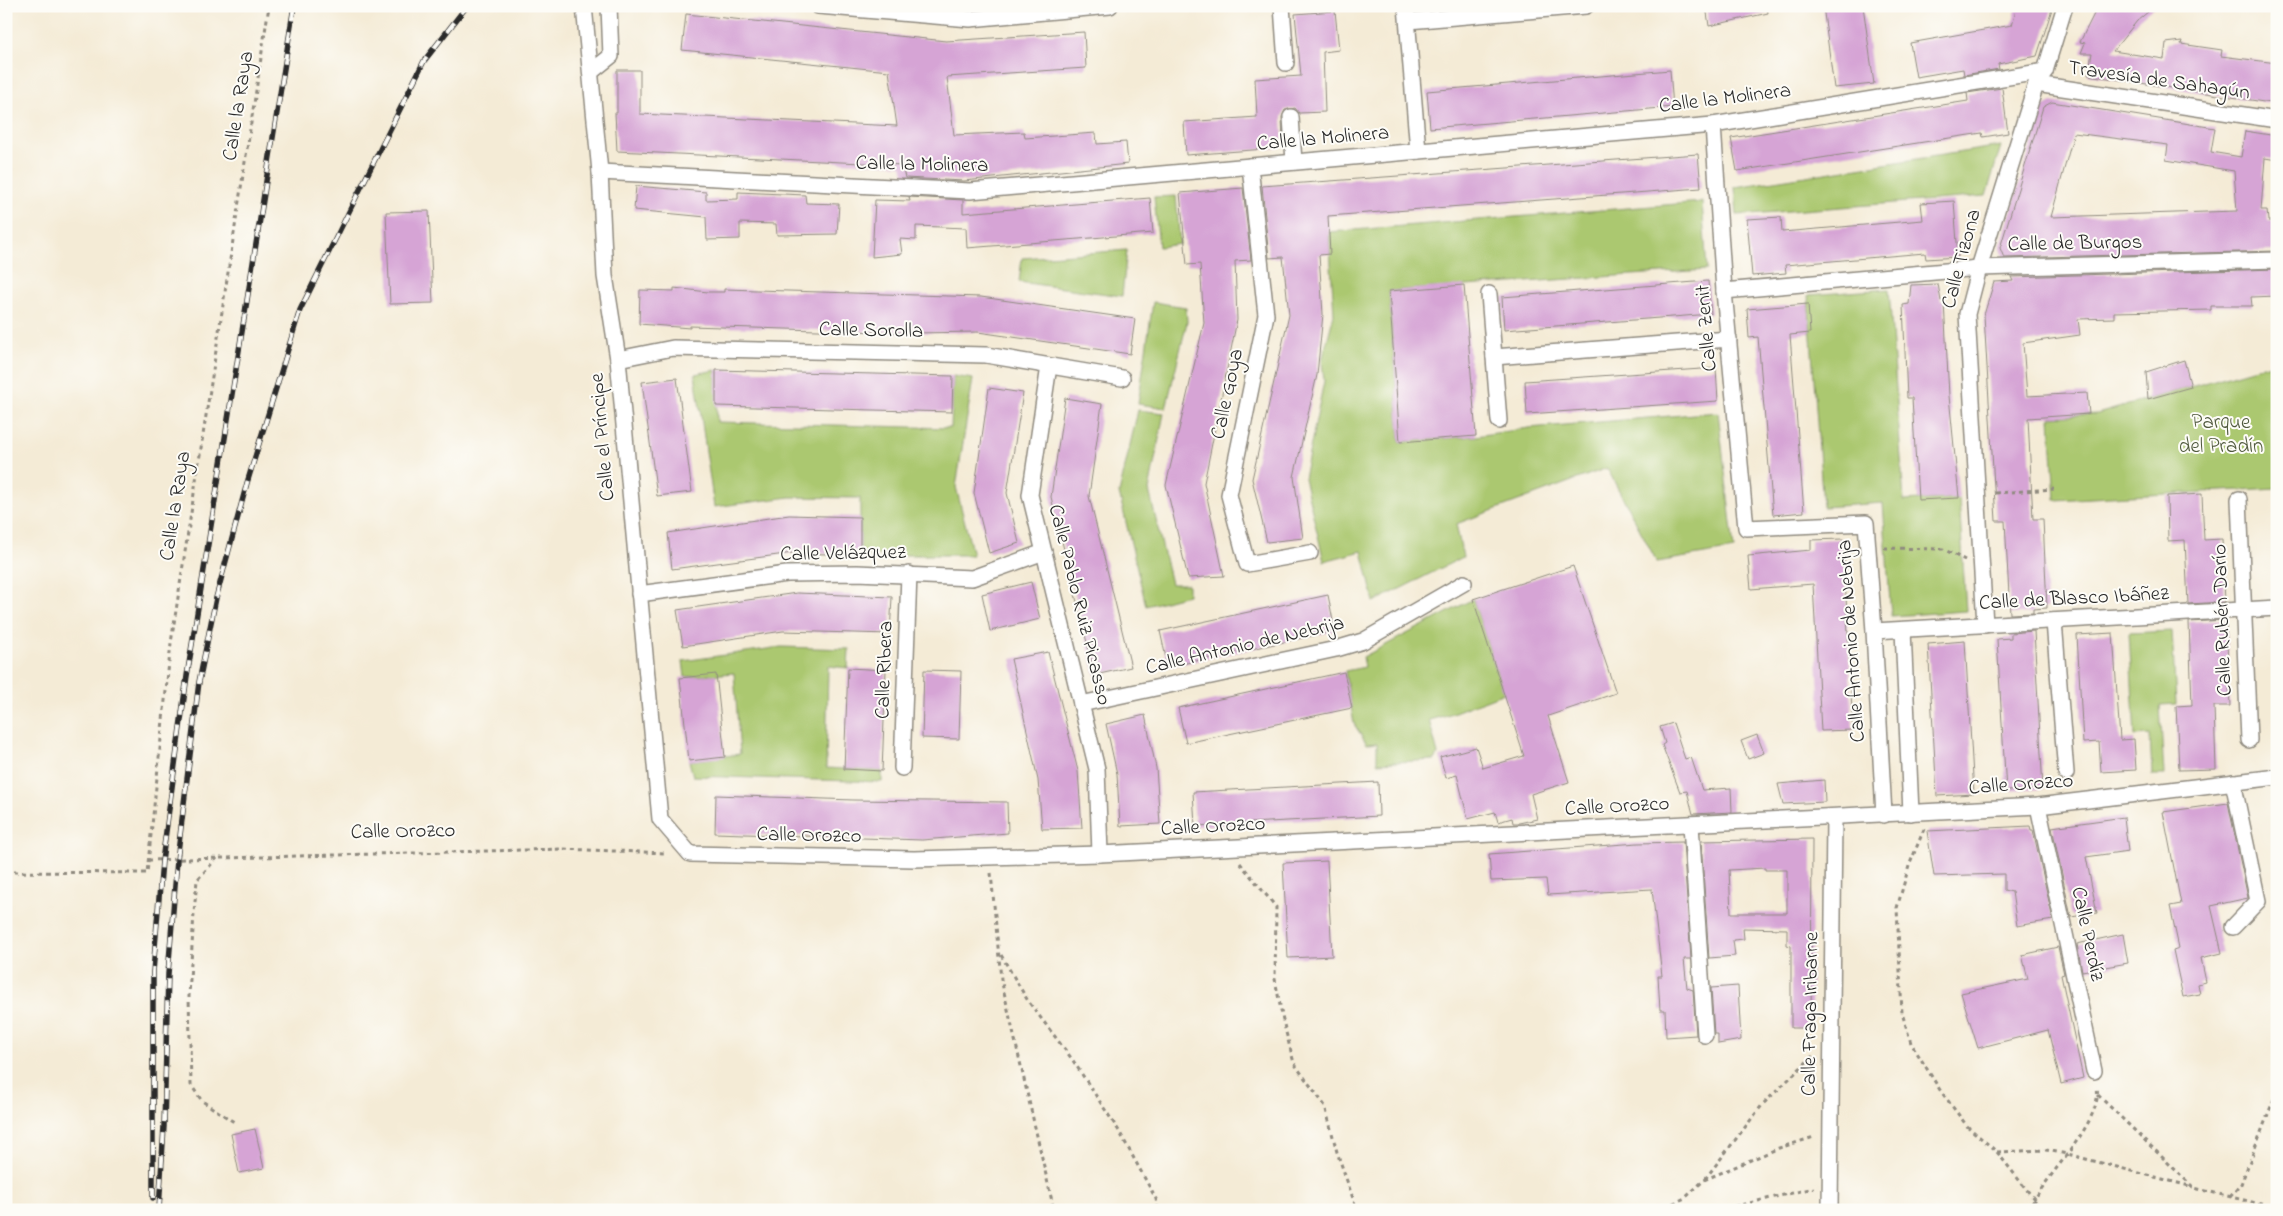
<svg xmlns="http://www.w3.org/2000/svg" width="2283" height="1216" viewBox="0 0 2283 1216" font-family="'Indie Flower',sans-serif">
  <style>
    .green { fill: #abc86f; stroke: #6b7a4d }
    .building { fill: #d6a4d5; fill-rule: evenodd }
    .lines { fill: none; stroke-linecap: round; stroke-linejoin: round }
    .street-casing { stroke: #908b80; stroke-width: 18 }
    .path { stroke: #908b80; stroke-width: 3; stroke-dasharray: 4 4; stroke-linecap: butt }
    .street { stroke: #fff; stroke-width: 15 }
    .rail-casing { stroke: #2b2b2b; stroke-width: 5.5 }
    .rail { stroke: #fdfcf7; stroke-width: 4; stroke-dasharray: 11; stroke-linecap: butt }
    .labels { text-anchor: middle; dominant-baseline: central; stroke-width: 4; stroke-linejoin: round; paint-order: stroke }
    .street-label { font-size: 21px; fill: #2b2b2b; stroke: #fdfcf7 }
    .park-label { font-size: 21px; fill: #515a3f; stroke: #fdfcf7 }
  </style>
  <rect width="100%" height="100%" fill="#fdfcf7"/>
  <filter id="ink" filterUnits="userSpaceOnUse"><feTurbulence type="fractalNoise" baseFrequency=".02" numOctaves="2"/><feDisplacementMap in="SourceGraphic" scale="10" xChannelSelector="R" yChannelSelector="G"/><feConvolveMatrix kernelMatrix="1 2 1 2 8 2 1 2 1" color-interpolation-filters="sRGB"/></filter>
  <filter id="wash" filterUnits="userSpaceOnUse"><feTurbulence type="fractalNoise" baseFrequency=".0096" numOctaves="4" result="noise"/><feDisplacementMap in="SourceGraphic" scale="20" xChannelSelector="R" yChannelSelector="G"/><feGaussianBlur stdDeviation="1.12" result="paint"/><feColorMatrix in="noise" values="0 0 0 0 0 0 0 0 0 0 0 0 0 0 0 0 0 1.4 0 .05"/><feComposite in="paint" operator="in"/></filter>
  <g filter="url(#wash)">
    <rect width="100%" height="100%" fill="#f4ebd6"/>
    <g class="green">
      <polygon points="2001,146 1986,196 1737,215 1735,187"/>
      <polygon points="1176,196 1180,244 1159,247 1154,197"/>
      <polygon points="1702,202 1707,270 1389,291 1400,442 1476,436 1529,428 1718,412 1734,549 1657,562 1607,468 1456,524 1463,557 1374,602 1362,551 1324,561 1304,478 1324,381 1322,361 1334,314 1329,232"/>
      <polygon points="1127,250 1122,296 1019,282 1022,258"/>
      <polygon points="1889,289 1904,501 1959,498 1966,611 1891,616 1883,503 1823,507 1808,295"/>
      <polygon points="1153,302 1186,307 1187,322 1166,408 1138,404"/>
      <polygon points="2277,362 2277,488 2055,500 2050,417 2097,414"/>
      <polygon points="716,370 717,422 951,428 953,376 973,379 956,487 973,555 860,555 860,498 790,497 714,507 695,374"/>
      <polygon points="1138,410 1164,413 1149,490 1171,584 1188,584 1188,595 1146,606 1119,493"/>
      <polygon points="1473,599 1504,693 1447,715 1429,720 1438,754 1435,760 1377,763 1377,743 1367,744 1354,724 1345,671 1365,667 1363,657"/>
      <polygon points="2172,631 2176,704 2160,705 2164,775 2152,775 2150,735 2135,736 2129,633"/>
      <polygon points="781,647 849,649 848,668 828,666 826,768 882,771 882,782 693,776 689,761 740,754 734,673 685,677 683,661"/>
    </g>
    <g id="blocks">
      <g class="building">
        <polygon points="1706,6 1767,6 1768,13 1709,26"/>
        <polygon points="1823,6 1863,6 1874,84 1834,88"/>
        <polygon points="2017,6 2053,6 2037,56 1998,64 1999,69 1964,75 1963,69 1916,77 1910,43 2012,25"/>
        <polygon points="2098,6 2155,6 2137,21 2113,51 2164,59 2166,43 2182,41 2181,44 2222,50 2221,56 2277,63 2277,104 2088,75 2092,53 2081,53 2085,43 2080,42"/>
        <polygon points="1335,11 1339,50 1323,52 1325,112 1299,113 1295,108 1285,110 1282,117 1283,145 1279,148 1186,155 1184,122 1257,117 1255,79 1301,76 1295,14"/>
        <polygon points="686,14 946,41 1084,32 1086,68 947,77 954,135 1024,132 1025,138 1096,133 1097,144 1126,142 1128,164 964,181 905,178 902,165 617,151 615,113 617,113 617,70 640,70 640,114 897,126 889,71 682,50"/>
        <polygon points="1670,70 1673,107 1430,128 1427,91"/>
        <polygon points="2002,88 2008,133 1983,137 1982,133 1737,171 1731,138 1968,101 1967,93"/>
        <path d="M 2052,102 L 2215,128 L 2211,152 L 2241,157 L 2245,131 L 2277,136 L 2277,160 L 2265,158 L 2261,210 L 2267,210 L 2268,221 L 2277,221 L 2277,251 L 2004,258 L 2000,248 L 2043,107 ZM 2074,133 L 2168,145 L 2166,160 L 2234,171 L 2237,211 L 2051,217 Z"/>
        <polygon points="1698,154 1701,188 1328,216 1330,254 1319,255 1323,314 1317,375 1294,477 1303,538 1267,542 1252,479 1289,315 1283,257 1269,258 1262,186"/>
        <polygon points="636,186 706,192 706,200 738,199 738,192 805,195 806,203 839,204 837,234 777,235 776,224 740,223 740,239 707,240 706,217 634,210"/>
        <polygon points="1243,188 1251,260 1235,261 1237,320 1204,483 1224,576 1188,578 1166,485 1204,323 1200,264 1187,265 1180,193"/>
        <polygon points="909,197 963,200 963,213 1150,198 1153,233 967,248 966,228 916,226 916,240 900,239 902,254 872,257 875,200 910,201"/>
        <polygon points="1954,201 1958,257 1926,259 1925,253 1785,265 1786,273 1752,276 1747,219 1781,217 1782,232 1923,220 1921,203"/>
        <polygon points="429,211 433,303 390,304 386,212"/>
        <polygon points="2277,269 2277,296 2251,297 2252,306 2211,306 2211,310 2114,312 2114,318 2078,319 2080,335 2023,343 2027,396 2087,393 2089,414 2028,418 2033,519 2043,519 2047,608 2033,609 2033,613 2010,614 2005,521 1996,521 1984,315 1994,282 2013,281 2011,277"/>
        <polygon points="1708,281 1711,314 1504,330 1502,297"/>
        <polygon points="1938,284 1941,301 1944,301 1949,396 1959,498 1918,500 1912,398 1907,398 1903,305 1909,304 1911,285"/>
        <polygon points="1464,285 1476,436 1400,442 1389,291"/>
        <polygon points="674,288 708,292 724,292 724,289 981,297 1135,319 1130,354 978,332 913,333 690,326 690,328 639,324 640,290 674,291"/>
        <polygon points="1808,304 1810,333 1790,335 1804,512 1773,515 1758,337 1749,338 1747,309"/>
        <polygon points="2184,360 2191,387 2148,399 2146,372"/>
        <polygon points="1716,368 1718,401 1527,414 1525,381"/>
        <polygon points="716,370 953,376 952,412 716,406"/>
        <polygon points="677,378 692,492 657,496 642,382"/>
        <polygon points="989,388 1023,393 1007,493 1019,543 989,553 974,493"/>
        <polygon points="1065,398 1102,404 1089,496 1131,667 1095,675 1051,497"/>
        <polygon points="2202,494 2204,540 2222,539 2225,602 2188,604 2185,540 2168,541 2167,496"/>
        <polygon points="789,515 860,517 860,555 793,553 672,569 668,533"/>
        <polygon points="1843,539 1853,730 1821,731 1813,584 1751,589 1748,556 1811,550 1811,540"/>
        <polygon points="1573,566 1616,693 1548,716 1569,782 1531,794 1537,819 1519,823 1513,823 1512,818 1498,822 1495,812 1468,819 1457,775 1446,778 1440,757 1476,747 1483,768 1524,756 1473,599"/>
        <polygon points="1031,582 1040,619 990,631 982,594"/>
        <polygon points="797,593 892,597 890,634 783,631 683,646 677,610"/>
        <polygon points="1328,595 1335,631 1168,667 1160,631"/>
        <polygon points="2226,620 2230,706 2214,706 2216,769 2179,770 2176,706 2192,705 2189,622"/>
        <polygon points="2034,631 2043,789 2006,791 1997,639 2011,638 2011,633"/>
        <polygon points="2113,633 2120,740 2134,739 2136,770 2101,772 2099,742 2083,743 2077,635"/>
        <polygon points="1965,641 1974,794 1937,796 1928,644"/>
        <polygon points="1048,652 1078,771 1082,828 1042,829 1038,780 1011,659"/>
        <polygon points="848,668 886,670 882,771 844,769"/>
        <polygon points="924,670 961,671 959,739 922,738"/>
        <polygon points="1344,672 1352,708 1186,743 1178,708"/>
        <polygon points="716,674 725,757 689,761 680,678"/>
        <polygon points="1145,715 1156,768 1160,824 1120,826 1117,774 1106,724"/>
        <polygon points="1673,723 1685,759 1691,757 1702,790 1731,788 1732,812 1693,814 1687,791 1680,792 1662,745 1665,743 1660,727"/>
        <polygon points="1757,735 1764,753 1748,759 1741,741"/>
        <polygon points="1824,780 1825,802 1783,804 1778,784"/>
        <polygon points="1378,782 1379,816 1195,826 1193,792"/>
        <polygon points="716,795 853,800 1007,802 1008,833 922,840 715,833"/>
        <polygon points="2228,803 2248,898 2211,906 2222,953 2201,958 2206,982 2198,984 2200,994 2183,997 2173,950 2179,948 2170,906 2181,904 2163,812"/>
        <polygon points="2124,817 2128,851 2086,857 2097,913 2071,917 2052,827"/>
        <polygon points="2030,826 2031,830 2033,830 2053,920 2017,926 2012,892 2004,890 2004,874 1934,876 1927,831"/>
        <path d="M 1812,839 L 1811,1028 L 1791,1028 L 1791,946 L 1787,945 L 1787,929 L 1743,928 L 1744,939 L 1733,940 L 1735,956 L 1709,958 L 1701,841 ZM 1765,868 L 1765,870 L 1787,870 L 1787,913 L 1731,913 L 1729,870 Z"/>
        <polygon points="1683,842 1691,959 1684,959 1687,988 1693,990 1696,1035 1666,1037 1665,1010 1660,1010 1658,976 1662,976 1652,889 1548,895 1546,879 1491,881 1489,854 1638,843"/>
        <polygon points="1327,861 1332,956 1288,958 1283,863"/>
        <polygon points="2123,934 2128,963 2082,971 2077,944"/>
        <polygon points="2058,947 2064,974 2061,975 2083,1078 2061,1084 2048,1030 1978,1048 1961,993 2028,979 2022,955"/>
        <polygon points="1738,986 1741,1040 1718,1044 1718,1034 1714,1034 1711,988"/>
        <polygon points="255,1129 264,1168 239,1173 231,1134"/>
      </g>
    </g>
  </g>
  <g filter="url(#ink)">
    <use href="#blocks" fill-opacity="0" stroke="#908b80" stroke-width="1"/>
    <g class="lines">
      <g class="street-casing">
        <g id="street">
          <polyline points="584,6 600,172 605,276 618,359 660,819 690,854 914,859 1100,854 2038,806 2277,777"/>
          <polyline points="818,6 970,19 1110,6"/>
          <polyline points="1282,6 1286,63"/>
          <polyline points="1406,6 1418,151"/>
          <polyline points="1408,21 1586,6"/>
          <polyline points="591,72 611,56 609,6"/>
          <polyline points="2036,84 2277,120"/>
          <polyline points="1291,117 1294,162"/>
          <polyline points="1713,125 1724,291 1746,528 1866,523 1874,631 1884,815"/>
          <polyline points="1250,166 1266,315 1229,495 1247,564 1310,553"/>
          <polyline points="600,172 970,191 1713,125 2045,71"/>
          <polyline points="1724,291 1979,268 2277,260"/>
          <polyline points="1489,294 1499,421"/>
          <polyline points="1494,357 1729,339"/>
          <polyline points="618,359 673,348 986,355 1122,378"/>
          <polyline points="1049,366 1030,495 1097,769 1100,854"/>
          <polyline points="2239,499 2249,740"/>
          <polyline points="639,594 787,574 857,573 972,578 1044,552"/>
          <polyline points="2054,621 2066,773"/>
          <polyline points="1985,625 1967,314 1979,268 2036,84 2045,71 2065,6"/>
          <polyline points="1903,630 1911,813"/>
          <polyline points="1874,631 2277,608"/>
          <polyline points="1081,704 1336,649 1363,641 1464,583"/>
          <polyline points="902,768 909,574"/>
          <polyline points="2038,806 2094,1071"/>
          <polyline points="1691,825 1705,1035"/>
          <polyline points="2233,927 2258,901 2233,782"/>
          <polyline points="1830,1210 1834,818"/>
        </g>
      </g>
      <g class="path">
        <polyline points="1995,493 2054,489"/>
        <polyline points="1884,548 1943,549 1965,560"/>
        <polyline points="1924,829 1909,866 1897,908 1902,1013 1911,1043 1940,1090 1967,1126 1997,1152 2034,1199 2039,1210"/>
        <polyline points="217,858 197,880 194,913 189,996 191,1085 202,1101 234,1122"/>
        <polyline points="148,860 562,849 667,853"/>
        <polyline points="1240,863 1276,907 1275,979 1283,1021 1294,1063 1325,1106 1337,1152 1357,1210"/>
        <polyline points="6,872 147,873 171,643 269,6"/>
        <polyline points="991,873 1001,979 1054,1210"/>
        <polyline points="1001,955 1028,1001 1072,1059 1119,1131 1156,1199 1158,1210"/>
        <polyline points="2098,1095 2194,1188 2277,1208"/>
        <polyline points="1997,1152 2046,1150 2067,1154 2193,1187"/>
        <polyline points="1705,1179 1763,1104 1815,1054"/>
        <polyline points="2230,1197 2241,1184 2277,1091"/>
        <polyline points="1658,1210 1685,1198 1704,1180 1779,1148 1814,1137"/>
        <polyline points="1719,1210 1814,1188"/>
        <path d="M 2029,1210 C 2044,1175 2103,1124 2097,1087"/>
      </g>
      <use href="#street" class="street"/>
      <g class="rail-casing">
        <g id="rail">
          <polyline points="153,1198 153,972 162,861 187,676 294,6"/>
          <polyline points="159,1210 164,1126 168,974 177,860 199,682 216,598 247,483 300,310 424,61 467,6"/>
        </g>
      </g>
      <use href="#rail" class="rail"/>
    </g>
  </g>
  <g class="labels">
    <g class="street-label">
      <text transform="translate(2159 81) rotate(8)">Travesía de Sahagún</text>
      <text transform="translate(1725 99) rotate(-7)">Calle la Molinera</text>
      <text transform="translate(239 106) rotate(-81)">Calle la Raya</text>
      <text transform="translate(1323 139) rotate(-5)">Calle la Molinera</text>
      <text transform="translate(922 165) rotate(1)">Calle la Molinera</text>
      <text transform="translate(2075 244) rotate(-1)">Calle de Burgos</text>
      <text transform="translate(1962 259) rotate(-75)">Calle Tizona</text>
      <text transform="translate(1707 328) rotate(-95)">Calle Zenit</text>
      <text transform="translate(871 331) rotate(1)">Calle Sorolla</text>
      <text transform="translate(1228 394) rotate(-78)">Calle Goya</text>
      <text transform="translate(603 437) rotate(-95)">Calle el Príncipe</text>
      <text transform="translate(176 506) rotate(-81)">Calle la Raya</text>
      <text transform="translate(843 554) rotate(-1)">Calle Velázquez</text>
      <text transform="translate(2074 599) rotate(-3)">Calle de Blasco Ibáñez</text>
      <text transform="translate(1079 605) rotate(76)">Calle Pablo Ruiz Picasso</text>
      <text transform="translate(2223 620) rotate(-92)">Calle Rubén Darío</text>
      <text transform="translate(1852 641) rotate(-94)">Calle Antonio de Nebrija</text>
      <text transform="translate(1245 646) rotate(-13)">Calle Antonio de Nebrija</text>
      <text transform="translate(885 670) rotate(-88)">Calle Ribera</text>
      <text transform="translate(2021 785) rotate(-4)">Calle Orozco</text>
      <text transform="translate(1617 807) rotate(-3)">Calle Orozco</text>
      <text transform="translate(1213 827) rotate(-3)">Calle Orozco</text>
      <text transform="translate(403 832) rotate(-1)">Calle Orozco</text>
      <text transform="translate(809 836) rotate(1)">Calle Orozco</text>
      <text transform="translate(2087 934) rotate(78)">Calle Perdíz</text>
      <text transform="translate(1811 1014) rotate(-89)">Calle Fraga Iribarne</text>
    </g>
    <g class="park-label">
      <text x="2221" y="423">Parque<tspan x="2221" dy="24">del Pradín</tspan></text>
    </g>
  </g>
  <rect width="2283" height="1216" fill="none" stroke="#fdfcf7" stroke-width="25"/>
</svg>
